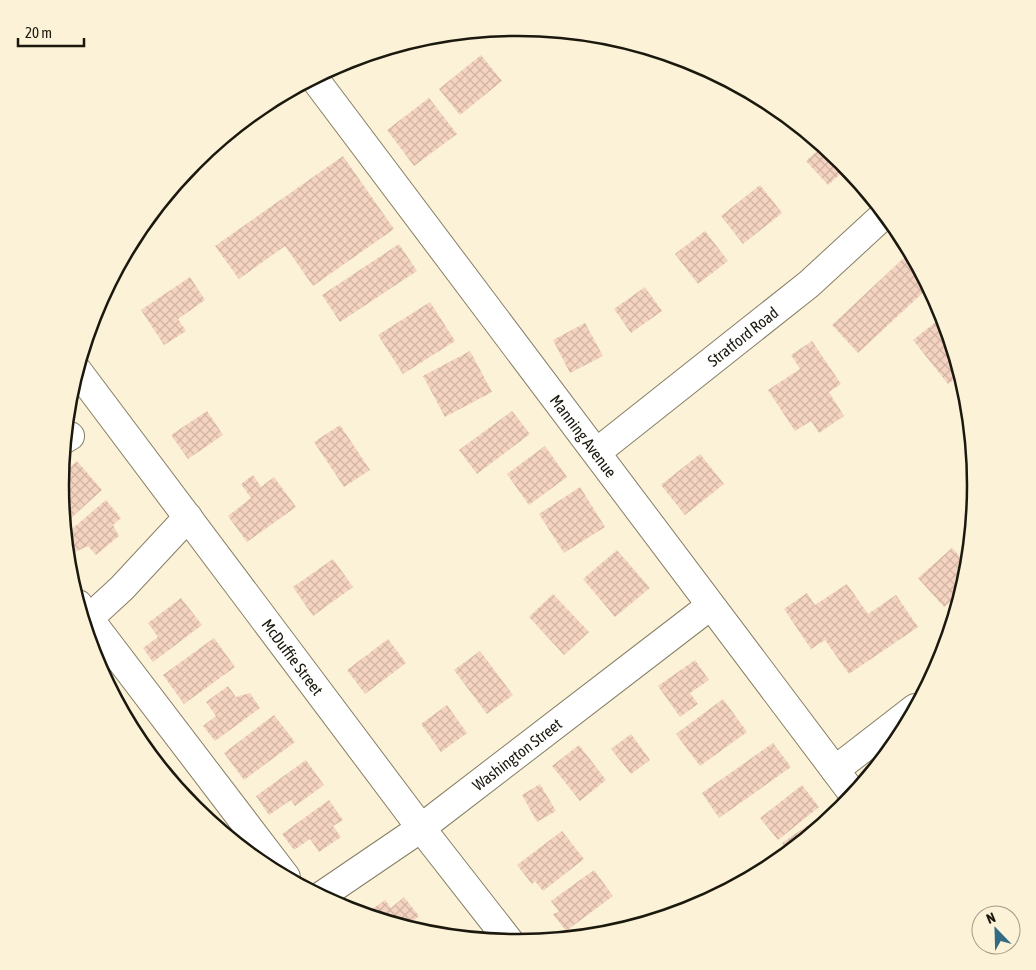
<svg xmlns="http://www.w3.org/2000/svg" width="1036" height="970" viewBox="0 0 1036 970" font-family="'Asap Condensed',sans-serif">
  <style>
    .building { fill: url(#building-cross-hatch) }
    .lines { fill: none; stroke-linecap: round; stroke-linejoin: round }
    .minor-casing { stroke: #867e66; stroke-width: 30 }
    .minor { stroke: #fff; stroke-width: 28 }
    .labels { text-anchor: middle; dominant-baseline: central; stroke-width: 4.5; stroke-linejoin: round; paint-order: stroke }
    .street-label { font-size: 16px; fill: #1b180e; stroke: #fbf2d7 }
    .rim { fill: none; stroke: #1b180e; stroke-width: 2.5 }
  </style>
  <defs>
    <pattern id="building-cross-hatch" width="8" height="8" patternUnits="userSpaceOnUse" patternTransform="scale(1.25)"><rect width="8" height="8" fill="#f4d3c0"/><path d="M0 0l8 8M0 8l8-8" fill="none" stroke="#d1b4a4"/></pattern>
  </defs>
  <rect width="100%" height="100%" fill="#fbf2d7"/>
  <g class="building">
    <polygon points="481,55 502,81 460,115 439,89"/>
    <polygon points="429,98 457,134 414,166 387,130"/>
    <polygon points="823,146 847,168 828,185 806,161"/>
    <polygon points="343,156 394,229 313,286 285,246 239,279 215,246"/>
    <polygon points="760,185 782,213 743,244 721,216"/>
    <polygon points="705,231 728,261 698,284 675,254"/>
    <polygon points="399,244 417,271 340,322 322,295"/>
    <polygon points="907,255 918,267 929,287 858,353 832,325"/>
    <polygon points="190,277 205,300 178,319 186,331 164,345 141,310"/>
    <polygon points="645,287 662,311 631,333 614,309"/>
    <polygon points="430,302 455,341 403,374 378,335"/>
    <polygon points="943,316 960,375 948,384 913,340"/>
    <polygon points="585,323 603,356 570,373 553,340"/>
    <polygon points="812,341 841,384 829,392 844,416 819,433 811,421 795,431 768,390 800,369 791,355"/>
    <polygon points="470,351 492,392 445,417 423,376"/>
    <polygon points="207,411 223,435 188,459 171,435"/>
    <polygon points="512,411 530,434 477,474 459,450"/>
    <polygon points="340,425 370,470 344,487 314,442"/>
    <polygon points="545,446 567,477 529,505 507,474"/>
    <polygon points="700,454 724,484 685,515 661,485"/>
    <polygon points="77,461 102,490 71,518 63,509 61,475"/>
    <polygon points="253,475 261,487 274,477 296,507 247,542 228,516 251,498 241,484"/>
    <polygon points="580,487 605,527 564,553 539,514"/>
    <polygon points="106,500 121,518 113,525 119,536 96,555 88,546 75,552 66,542 65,535"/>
    <polygon points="952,548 968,565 967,575 961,592 944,607 918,578"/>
    <polygon points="617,550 650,588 615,617 583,579"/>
    <polygon points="333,559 353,587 313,616 293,587"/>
    <polygon points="847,584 868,614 896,595 918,627 849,674 825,640 811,649 784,609 807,593 815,605"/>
    <polygon points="553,594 589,632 564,655 529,617"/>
    <polygon points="181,598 202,625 153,662 143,648 158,637 148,623"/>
    <polygon points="214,638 235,667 184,704 163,675"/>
    <polygon points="388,639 406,663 365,694 347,670"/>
    <polygon points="480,651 513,695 487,714 454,670"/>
    <polygon points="695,660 709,680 690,693 698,704 680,717 658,686"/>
    <polygon points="228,686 236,697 250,693 260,708 215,741 203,726 216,716 206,702"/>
    <polygon points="723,699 747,732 700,766 676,734"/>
    <polygon points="447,705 467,733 441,752 421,724"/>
    <polygon points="274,715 295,742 244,780 224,753"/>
    <polygon points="631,734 650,760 631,774 611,749"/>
    <polygon points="773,743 791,767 719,818 702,793"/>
    <polygon points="579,745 606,780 580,801 552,766"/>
    <polygon points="306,760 324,785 295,806 291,800 269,815 256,796"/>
    <polygon points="540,784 556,811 537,822 522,795"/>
    <polygon points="802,785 819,807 778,840 760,818"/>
    <polygon points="329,800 343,820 333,826 341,837 319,852 310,839 294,850 282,834"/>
    <polygon points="820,817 824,823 788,852 782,843"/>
    <polygon points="562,831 584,859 543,891 535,881 532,884 517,865"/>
    <polygon points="594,870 613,896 566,931 553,914 559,912 551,901"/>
    <polygon points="404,897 419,916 406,927 371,916 368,912 385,900 391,908"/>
  </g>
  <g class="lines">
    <g class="minor-casing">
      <g id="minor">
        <path id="s1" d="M 314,78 L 853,794"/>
        <path id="s2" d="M 77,370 L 421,828 L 510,942"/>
        <polyline points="65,439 70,436"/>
        <path id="s3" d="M 597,452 L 809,284 L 885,214"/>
        <polyline points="78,604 286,877"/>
        <polyline points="84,623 122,588 188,517"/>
        <polyline points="835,770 915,708"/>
        <path id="s4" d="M 321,896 L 421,828 L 710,606"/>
      </g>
    </g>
    <use href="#minor" class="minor"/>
  </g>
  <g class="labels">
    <g class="street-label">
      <text stroke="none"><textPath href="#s3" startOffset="186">Stratford Road</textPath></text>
      <text stroke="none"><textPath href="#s1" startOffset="448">Manning Avenue</textPath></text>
      <text stroke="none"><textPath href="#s2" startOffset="359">McDuffie Street</textPath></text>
      <text stroke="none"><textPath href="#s4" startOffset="242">Washington Street</textPath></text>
    </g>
  </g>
  <path d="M0 0H1036V970H0ZM69 485a449 449 0 1 1 898 0a449 449 0 1 1-898 0Z" fill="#fbf2d7" fill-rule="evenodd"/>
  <path class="rim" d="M69 485a449 449 0 1 1 898 0a449 449 0 1 1-898 0Z"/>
  <g transform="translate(996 930) rotate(337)"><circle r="24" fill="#fbf2d7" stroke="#a19b87"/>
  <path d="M0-4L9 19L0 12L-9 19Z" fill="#316b84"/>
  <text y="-8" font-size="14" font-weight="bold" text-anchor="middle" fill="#1b180e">N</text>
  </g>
  <path d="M18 38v8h66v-8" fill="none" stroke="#1b180e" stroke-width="2.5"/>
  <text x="25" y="38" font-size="15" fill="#1b180e" stroke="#fbf2d7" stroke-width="4" paint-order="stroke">20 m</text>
</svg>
